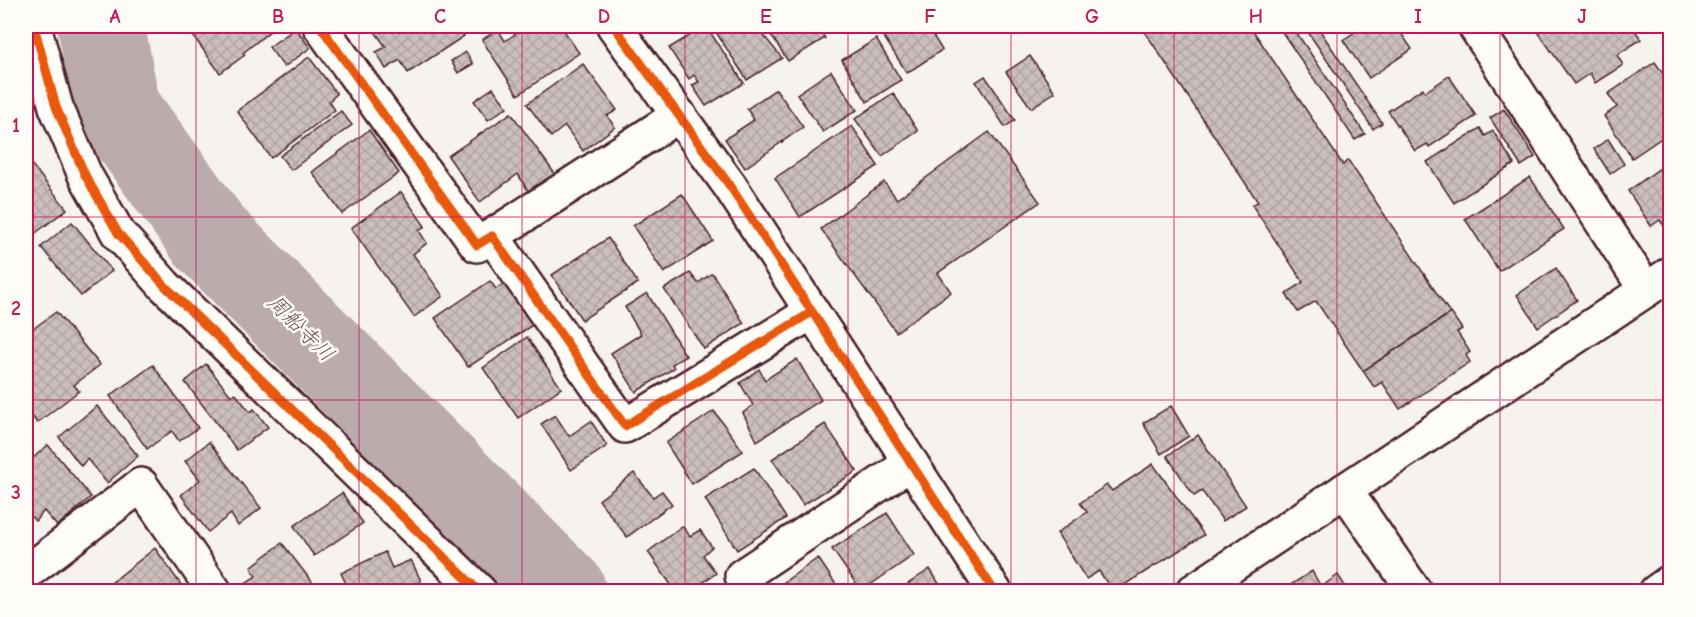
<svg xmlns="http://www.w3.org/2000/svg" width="1696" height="617" viewBox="0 0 1696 617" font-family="'Comic Neue','Klee One',sans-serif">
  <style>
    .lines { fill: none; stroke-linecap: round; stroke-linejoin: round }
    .river { stroke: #bbabac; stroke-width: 87 }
    .building { fill: url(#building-cross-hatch); stroke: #4a1f2b; stroke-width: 1.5 }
    .minor-casing { stroke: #4a1f2b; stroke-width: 38 }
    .minor { stroke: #fdfcf7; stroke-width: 33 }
    .cycleway-casing { stroke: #fdfcf7; stroke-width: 13 }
    .cycleway { stroke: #e8590c; stroke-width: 9 }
    .grid { fill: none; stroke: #c2185b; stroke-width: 1.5; stroke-opacity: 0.55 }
    .labels { text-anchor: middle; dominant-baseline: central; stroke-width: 5; stroke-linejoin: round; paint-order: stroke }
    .water-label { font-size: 21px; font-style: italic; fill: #725058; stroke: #fdfcf7 }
    .neatline { fill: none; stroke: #c2185b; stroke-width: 2 }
    .grid-label { font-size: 20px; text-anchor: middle; font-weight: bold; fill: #c2185b }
  </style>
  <defs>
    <pattern id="building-cross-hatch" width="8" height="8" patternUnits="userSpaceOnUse" patternTransform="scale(1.5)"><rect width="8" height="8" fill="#cbbfbe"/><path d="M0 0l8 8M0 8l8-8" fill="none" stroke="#b0a4a3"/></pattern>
  </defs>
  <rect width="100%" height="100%" fill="#f6f3ef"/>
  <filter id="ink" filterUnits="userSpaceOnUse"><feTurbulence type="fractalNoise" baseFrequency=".0167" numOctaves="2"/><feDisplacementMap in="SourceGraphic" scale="12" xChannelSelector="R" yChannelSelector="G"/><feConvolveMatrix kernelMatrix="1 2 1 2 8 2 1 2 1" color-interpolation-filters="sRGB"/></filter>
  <g filter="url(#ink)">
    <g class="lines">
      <polyline class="river" points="101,26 117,109 210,237 563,592"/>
    </g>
    <g class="building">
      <polygon points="186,26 276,26 243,53 245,55 220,73"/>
      <polygon points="371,26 457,26 464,36 408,73 400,60 386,69 376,52 386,47"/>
      <polygon points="527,26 561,26 579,53 518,95 482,40 498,29 505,41"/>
      <polygon points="706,26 744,83 706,106 692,85 699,82 694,75 689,79 669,48"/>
      <polygon points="712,26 756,26 782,58 747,80"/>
      <polygon points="765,26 817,26 825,38 788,61"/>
      <polygon points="888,26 927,26 942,50 907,73 880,31"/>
      <polygon points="1141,26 1250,26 1343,165 1348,160 1450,313 1363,371 1316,301 1298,312 1286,294 1303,282 1252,205 1258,202"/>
      <polygon points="1278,26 1292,26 1365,134 1355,140"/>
      <polygon points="1304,26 1317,26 1382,123 1373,129"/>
      <polygon points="1364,26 1396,26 1412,49 1369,78 1343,40"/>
      <polygon points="1534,26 1632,26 1641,39 1617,55 1623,65 1595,83 1590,73 1574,84"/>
      <polygon points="296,28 310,48 284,67 269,47"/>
      <polygon points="876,39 901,80 867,102 842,60"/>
      <polygon points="466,52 473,64 458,73 451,61"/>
      <polygon points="1030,56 1055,92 1031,108 1006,72"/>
      <polygon points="309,57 337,94 329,101 335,110 271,158 237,111"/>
      <polygon points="1655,62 1670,84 1670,132 1632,158 1604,116 1617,107 1608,94"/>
      <polygon points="583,64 617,110 607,116 615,127 583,151 565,126 551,137 527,104"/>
      <polygon points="831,71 857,110 823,132 797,94"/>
      <polygon points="985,76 1015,120 1005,127 976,82"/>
      <polygon points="1449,76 1476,116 1429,147 1427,144 1415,151 1388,111 1423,88 1425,92"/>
      <polygon points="493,88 507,107 488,120 474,101"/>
      <polygon points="776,89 803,127 745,168 725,139 754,120 747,109"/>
      <polygon points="893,93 918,131 882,156 855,119"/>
      <polygon points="1504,109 1535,157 1521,166 1490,118"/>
      <polygon points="341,111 352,125 291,170 280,156"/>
      <polygon points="511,113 555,174 528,191 518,174 480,202 448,156"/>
      <polygon points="852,126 878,166 800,217 775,178"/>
      <polygon points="1480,128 1485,136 1493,131 1514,164 1454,203 1427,162"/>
      <polygon points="369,130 399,173 342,214 312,172"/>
      <polygon points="989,132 1040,202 938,273 951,292 896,332 821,229 884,182 897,199"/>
      <polygon points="1608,139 1624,164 1610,174 1594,149"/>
      <polygon points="1670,161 1670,230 1668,232 1660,220 1651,226 1628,191"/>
      <polygon points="31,164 67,209 33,235 26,224 26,168"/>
      <polygon points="1530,177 1564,229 1499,271 1465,219"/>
      <polygon points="401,192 425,226 419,231 427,243 413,254 443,296 414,317 351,228"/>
      <polygon points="682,194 713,241 664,273 633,226"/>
      <polygon points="72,222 112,271 81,296 41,247"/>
      <polygon points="608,238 638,283 582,320 552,275"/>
      <polygon points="1556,268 1577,300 1538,327 1517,295"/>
      <polygon points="690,273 698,283 712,273 744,323 704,349 664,289"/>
      <polygon points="490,281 496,289 506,282 534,324 468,367 435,318"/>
      <polygon points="647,293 686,356 672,364 674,368 636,392 611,353 641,334 625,307"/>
      <polygon points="56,312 100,365 74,385 79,391 37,423 26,408 26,325 30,331"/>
      <polygon points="1451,313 1462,329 1457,332 1470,352 1466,355 1470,362 1400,409 1382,382 1374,387 1363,371"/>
      <polygon points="527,337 561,388 518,418 483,368"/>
      <polygon points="797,359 821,400 757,441 743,413 753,405 740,383 759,369 765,380"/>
      <polygon points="206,364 231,396 235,393 250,412 254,409 268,427 237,450 185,382"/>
      <polygon points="153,365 198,428 179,441 172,431 147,449 110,396"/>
      <polygon points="97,406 138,456 107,483 87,459 81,466 59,437"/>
      <polygon points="1171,406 1189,436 1161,454 1143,423"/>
      <polygon points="714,411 743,451 692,484 666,443"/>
      <polygon points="555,415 569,436 591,421 607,446 571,470 541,424"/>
      <polygon points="825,424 857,471 803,505 772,459"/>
      <polygon points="1198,435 1246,506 1223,521 1202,491 1194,496 1167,456"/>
      <polygon points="209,442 261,508 238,526 231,514 208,532 181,495 200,480 185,461"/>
      <polygon points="48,445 91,497 57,526 44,511 35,521 26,510 26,464"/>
      <polygon points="1153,464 1204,535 1113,592 1099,571 1086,579 1057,533 1087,512 1080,503 1107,485 1112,491"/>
      <polygon points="754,468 786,518 737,550 705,499"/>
      <polygon points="634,473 653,497 662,491 672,504 627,537 599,500"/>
      <polygon points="342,493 363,523 314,556 294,526"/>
      <polygon points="887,513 914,555 861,591 832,549"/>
      <polygon points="682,526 690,536 700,530 712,547 703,555 716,573 690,592 676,592 648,552"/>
      <polygon points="282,543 319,591 246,592 241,586 256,576 251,567"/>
      <polygon points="155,548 186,592 117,592 111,583"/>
      <polygon points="385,552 392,568 411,560 421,581 397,592 350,592 341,573"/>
      <polygon points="818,558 841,592 770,592"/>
      <polygon points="930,569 944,592 896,592"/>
      <polygon points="1312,571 1321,587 1338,575 1349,592 1280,592"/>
    </g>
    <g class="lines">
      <g class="minor-casing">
        <g id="minor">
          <polyline points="34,26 56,107 85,175 118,233 165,286 480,592"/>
          <polyline points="320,26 477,245 492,236 625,426 812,312"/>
          <polyline points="614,26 730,186 995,592"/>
          <polyline points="1475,26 1646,290"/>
          <polyline points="492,236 679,115"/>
          <polyline points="1345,490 1415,592"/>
          <polyline points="26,573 141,485 215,592"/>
          <polyline points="742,576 911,463"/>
          <polyline points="1192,592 1670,274"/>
          <polyline points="1656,592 1670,582"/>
        </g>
      </g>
      <use href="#minor" class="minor"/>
      <g class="cycleway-casing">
        <g id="cycleway">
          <polyline points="34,26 56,107 85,175 118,233 165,286 480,592"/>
          <polyline points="320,26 477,245 492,236 625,426 812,312"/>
          <polyline points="614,26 730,186 995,592"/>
        </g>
      </g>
      <use href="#cycleway" class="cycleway"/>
    </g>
  </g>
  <path class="grid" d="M 196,26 L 196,592M 359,26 L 359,592M 522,26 L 522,592M 685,26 L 685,592M 848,26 L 848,592M 1011,26 L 1011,592M 1174,26 L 1174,592M 1337,26 L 1337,592M 1500,26 L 1500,592M 26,217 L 1670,217M 26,400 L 1670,400"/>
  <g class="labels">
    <g class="water-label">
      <text transform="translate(301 328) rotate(45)">周船寺川</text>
    </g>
  </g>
  <rect width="1696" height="617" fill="none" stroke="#fdfcf7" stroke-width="66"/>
  <rect x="33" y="33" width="1630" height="551" class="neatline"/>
  <g class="grid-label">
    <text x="115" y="23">A</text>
    <text x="278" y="23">B</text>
    <text x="440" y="23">C</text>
    <text x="604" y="23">D</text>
    <text x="766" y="23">E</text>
    <text x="930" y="23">F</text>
    <text x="1092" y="23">G</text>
    <text x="1256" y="23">H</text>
    <text x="1418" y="23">I</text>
    <text x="1582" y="23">J</text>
    <text x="16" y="132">1</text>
    <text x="16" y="315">2</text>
    <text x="16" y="499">3</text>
  </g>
</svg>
